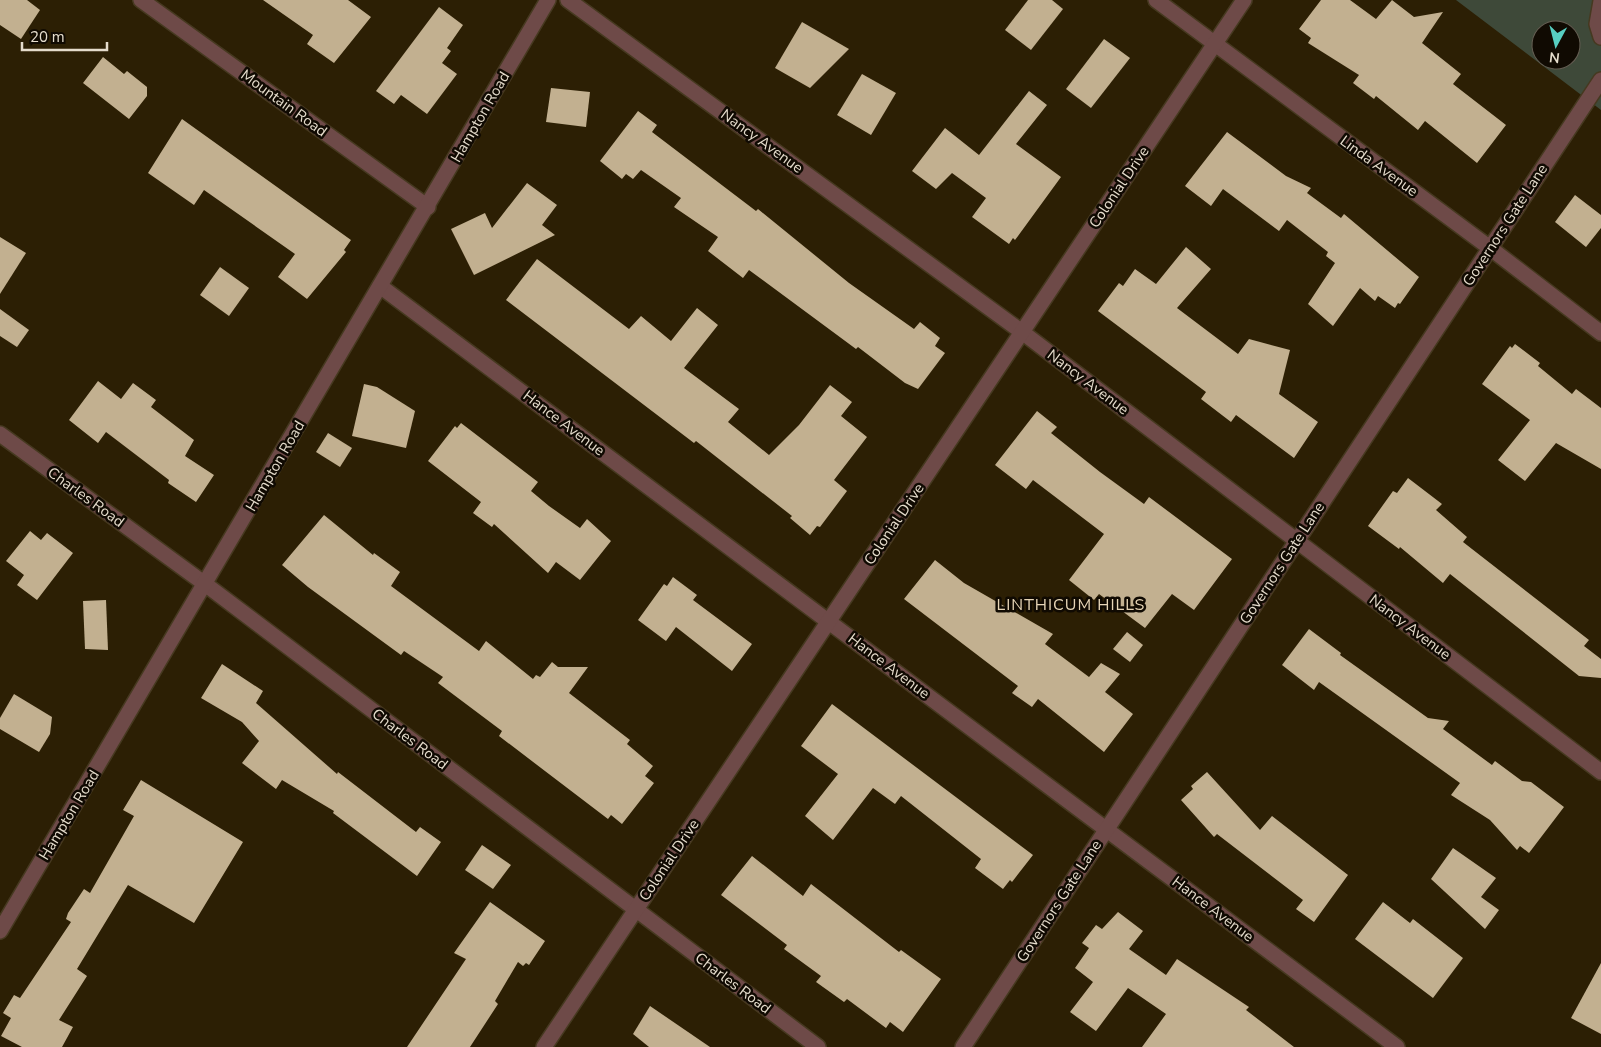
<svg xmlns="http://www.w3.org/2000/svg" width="1601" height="1047" viewBox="0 0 1601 1047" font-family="'Nunito Sans',sans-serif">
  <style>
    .green { fill: #3e4939; fill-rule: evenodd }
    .building { fill: #c2b090 }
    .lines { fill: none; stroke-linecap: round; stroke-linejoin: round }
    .minor-casing { stroke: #463920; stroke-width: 18 }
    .minor { stroke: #6e4a48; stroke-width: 15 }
    .labels { text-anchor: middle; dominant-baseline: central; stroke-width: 5; stroke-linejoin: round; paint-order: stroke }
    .street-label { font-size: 15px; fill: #e5dccc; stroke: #100a02 }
    .neighbourhood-label { font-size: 16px; letter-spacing: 1px; fill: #e7d5b6; stroke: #100a02 }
  </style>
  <rect width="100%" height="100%" fill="#2c1f04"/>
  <path class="green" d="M 1456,0 L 1601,0 L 1601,110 ZM 1541,30 L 1571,30 L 1571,60 L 1541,60 Z"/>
  <g class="building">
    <polygon points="0,0 27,0 40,10 21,39 0,25"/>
    <polygon points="263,0 348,0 371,17 334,63 307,44 313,35"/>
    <polygon points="1028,0 1052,0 1063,9 1031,50 1005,30"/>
    <polygon points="1321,0 1350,0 1376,19 1392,0 1414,17 1443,12 1422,43 1461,74 1453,84 1506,125 1477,163 1425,121 1418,130 1376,96 1374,99 1353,83 1359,75 1308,43 1311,38 1299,29"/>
    <polygon points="439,7 463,25 447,48 451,51 442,63 457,74 427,114 401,95 394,104 376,91"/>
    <polygon points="802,22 849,49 810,88 775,68"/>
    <polygon points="1104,39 1130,58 1091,108 1066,89"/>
    <polygon points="103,57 124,74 127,71 147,87 147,96 129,119 83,83"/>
    <polygon points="862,74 896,93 871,135 837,115"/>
    <polygon points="551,88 590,92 586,127 546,122"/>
    <polygon points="1029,91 1047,105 1016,144 1061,177 1015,240 1013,238 1009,244 972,217 986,198 952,173 936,189 912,171 945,128 979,155"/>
    <polygon points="638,111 657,125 652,132 756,211 758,209 849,283 914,329 920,322 940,338 935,346 945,353 918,389 905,383 858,347 856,349 749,270 743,278 708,251 718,237 674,207 681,198 641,170 633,179 626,174 622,179 600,161"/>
    <polygon points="182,119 351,240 344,250 346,252 307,299 278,277 295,254 204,190 194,205 148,173"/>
    <polygon points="1227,132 1286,176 1311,188 1307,193 1341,218 1344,214 1419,277 1400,304 1398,303 1395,308 1378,296 1375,301 1360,288 1333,326 1308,304 1335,263 1326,256 1328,252 1287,220 1279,231 1223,189 1211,206 1185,186"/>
    <polygon points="527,183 557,205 542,225 555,235 474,275 451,229 485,213 492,228"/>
    <polygon points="1575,195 1601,215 1601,228 1586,247 1555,222"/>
    <polygon points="0,237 26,253 0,294"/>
    <polygon points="1186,247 1211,269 1177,308 1238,354 1249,339 1290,350 1279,394 1318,422 1294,458 1236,415 1231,422 1201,399 1206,392 1098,311 1119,283 1123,286 1135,269 1156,284"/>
    <polygon points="537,259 629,329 641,316 671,341 697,308 718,325 684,368 739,409 728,422 769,455 799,425 830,385 852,402 841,416 867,437 834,480 847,491 820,527 817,526 810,535 790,518 792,516 696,441 694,443 506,300"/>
    <polygon points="220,267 249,288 229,316 200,295"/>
    <polygon points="0,309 29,330 17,347 0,336"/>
    <polygon points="1515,344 1540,363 1538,366 1572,394 1576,389 1601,408 1601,469 1556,443 1525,481 1498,460 1530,420 1482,384 1510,346 1512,348"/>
    <polygon points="98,381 121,399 133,383 156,400 151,407 194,440 185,456 214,475 196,502 168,483 169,480 106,432 98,443 69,420"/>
    <polygon points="364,384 377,387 415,411 406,448 352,436"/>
    <polygon points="1037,411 1057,427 1051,433 1100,472 1144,504 1149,497 1232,559 1194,610 1172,594 1145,628 1099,594 1094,600 1069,580 1104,534 1033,480 1026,489 995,465"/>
    <polygon points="461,423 538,482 531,491 549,506 580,528 587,519 611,541 580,580 556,562 548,573 494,524 492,527 473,513 481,502 428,461 455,426 457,428"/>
    <polygon points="328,433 352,448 340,467 316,452"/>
    <polygon points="1408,478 1442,504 1436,510 1467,537 1463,542 1589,640 1584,646 1601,659 1601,678 1579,676 1450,574 1443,583 1400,547 1399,549 1368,526 1393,491 1397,493"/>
    <polygon points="324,515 373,555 374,553 400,572 391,586 479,651 486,641 533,679 536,675 540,677 552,662 558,667 588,667 569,693 630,740 627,744 653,766 645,776 654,783 622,824 611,815 608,819 499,736 502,731 438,683 443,677 404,651 401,655 308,587 282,565"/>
    <polygon points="30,531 41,540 47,533 73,553 37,600 17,585 24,575 6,561"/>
    <polygon points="935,560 964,583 1053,634 1045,644 1089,677 1101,663 1120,674 1105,692 1133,714 1104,752 1038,699 1032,707 1012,693 1018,686 904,599"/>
    <polygon points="673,577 697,595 693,600 752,644 732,671 676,627 666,641 638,620 664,584 667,586"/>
    <polygon points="106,600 108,650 85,649 83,601"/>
    <polygon points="1309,629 1341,653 1340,655 1428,718 1449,721 1443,729 1492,765 1495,761 1522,781 1531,782 1564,807 1529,853 1520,846 1517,850 1490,820 1451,795 1460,783 1319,682 1314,690 1282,665"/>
    <polygon points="1127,632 1143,645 1130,662 1113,649"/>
    <polygon points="222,664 263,691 256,703 337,774 338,772 416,832 420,827 441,842 417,876 333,813 334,811 282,780 276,789 242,763 259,741 242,722 201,698"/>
    <polygon points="14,694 52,717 50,734 39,752 0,729 0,718"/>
    <polygon points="832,704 1033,855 1012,882 1010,880 1003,889 975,868 981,859 901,796 895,804 873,788 833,840 805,816 838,774 801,746"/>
    <polygon points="1207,772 1260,830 1272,816 1348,875 1314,922 1296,909 1303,900 1217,834 1214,837 1181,800 1193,789 1191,786"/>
    <polygon points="141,780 243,842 194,923 128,885 77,969 87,976 59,1020 73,1027 62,1047 22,1047 1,1036 11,1018 3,1013 14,995 20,998 71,922 66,919 68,913 84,889 90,893 134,816 123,810"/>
    <polygon points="482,845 511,865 493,889 465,870"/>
    <polygon points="1453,848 1496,878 1481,897 1499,910 1485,929 1431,879"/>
    <polygon points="752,856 803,896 811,884 899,952 901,950 941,979 903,1032 890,1022 886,1028 847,999 844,1002 816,982 821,976 784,949 787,945 721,895"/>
    <polygon points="490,902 545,941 529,965 526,963 523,966 518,962 495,1001 498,1004 470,1047 407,1047 466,959 454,953"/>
    <polygon points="1383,902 1410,923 1413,919 1463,958 1433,998 1355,939"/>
    <polygon points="1118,912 1143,931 1129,949 1166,975 1177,959 1249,1007 1246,1010 1294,1047 1142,1047 1166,1014 1128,988 1096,1031 1070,1012 1093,982 1075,968 1089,948 1082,943 1096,925 1102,929"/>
    <polygon points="1601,963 1601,1034 1571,1018"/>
    <polygon points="650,1006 710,1047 649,1047 633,1034"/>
  </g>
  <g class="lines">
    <g class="minor-casing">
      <g id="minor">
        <polyline points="141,0 428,207"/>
        <polyline points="568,0 1022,332 1601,772"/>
        <polyline points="1156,0 1490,248 1601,333"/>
        <polyline points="1601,1 1597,24 1601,37"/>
        <polyline points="380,286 1397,1047"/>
        <polyline points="0,434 205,584 818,1047"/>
        <polyline points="0,931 548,0"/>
        <polyline points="544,1047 1244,0"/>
        <polyline points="963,1047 1601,80"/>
      </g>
    </g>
    <use href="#minor" class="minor"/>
  </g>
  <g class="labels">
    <g class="street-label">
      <text transform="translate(284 103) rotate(36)">Mountain Road</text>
      <text transform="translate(480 117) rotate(-60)">Hampton Road</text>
      <text transform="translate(762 141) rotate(36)">Nancy Avenue</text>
      <text transform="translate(1379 166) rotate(36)">Linda Avenue</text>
      <text transform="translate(1119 187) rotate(-56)">Colonial Drive</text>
      <text transform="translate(1505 225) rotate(-57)">Governors Gate Lane</text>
      <text transform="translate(1088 382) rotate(37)">Nancy Avenue</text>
      <text transform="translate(564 423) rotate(37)">Hance Avenue</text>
      <text transform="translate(275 466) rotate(-60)">Hampton Road</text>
      <text transform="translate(86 497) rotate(36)">Charles Road</text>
      <text transform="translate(894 524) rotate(-56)">Colonial Drive</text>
      <text transform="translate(1282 563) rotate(-57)">Governors Gate Lane</text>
      <text transform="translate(1410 627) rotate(37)">Nancy Avenue</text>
      <text transform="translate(889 666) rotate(37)">Hance Avenue</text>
      <text transform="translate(410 739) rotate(37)">Charles Road</text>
      <text transform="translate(69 815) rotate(-59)">Hampton Road</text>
      <text transform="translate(669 860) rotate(-56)">Colonial Drive</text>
      <text transform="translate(1059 901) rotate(-57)">Governors Gate Lane</text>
      <text transform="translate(1213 909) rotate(37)">Hance Avenue</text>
      <text transform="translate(733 983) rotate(37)">Charles Road</text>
    </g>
    <g class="neighbourhood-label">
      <text x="1071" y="605">LINTHICUM HILLS</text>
    </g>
  </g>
  <g transform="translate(1556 45) rotate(187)"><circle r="24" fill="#100a02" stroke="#655e53"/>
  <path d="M0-4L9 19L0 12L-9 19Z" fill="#57cec1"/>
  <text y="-8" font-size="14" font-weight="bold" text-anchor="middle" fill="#e5dccc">N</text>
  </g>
  <path d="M22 42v8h85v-8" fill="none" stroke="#e5dccc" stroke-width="2.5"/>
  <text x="30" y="42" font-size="15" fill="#e5dccc" stroke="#100a02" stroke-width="4" paint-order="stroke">20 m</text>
</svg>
